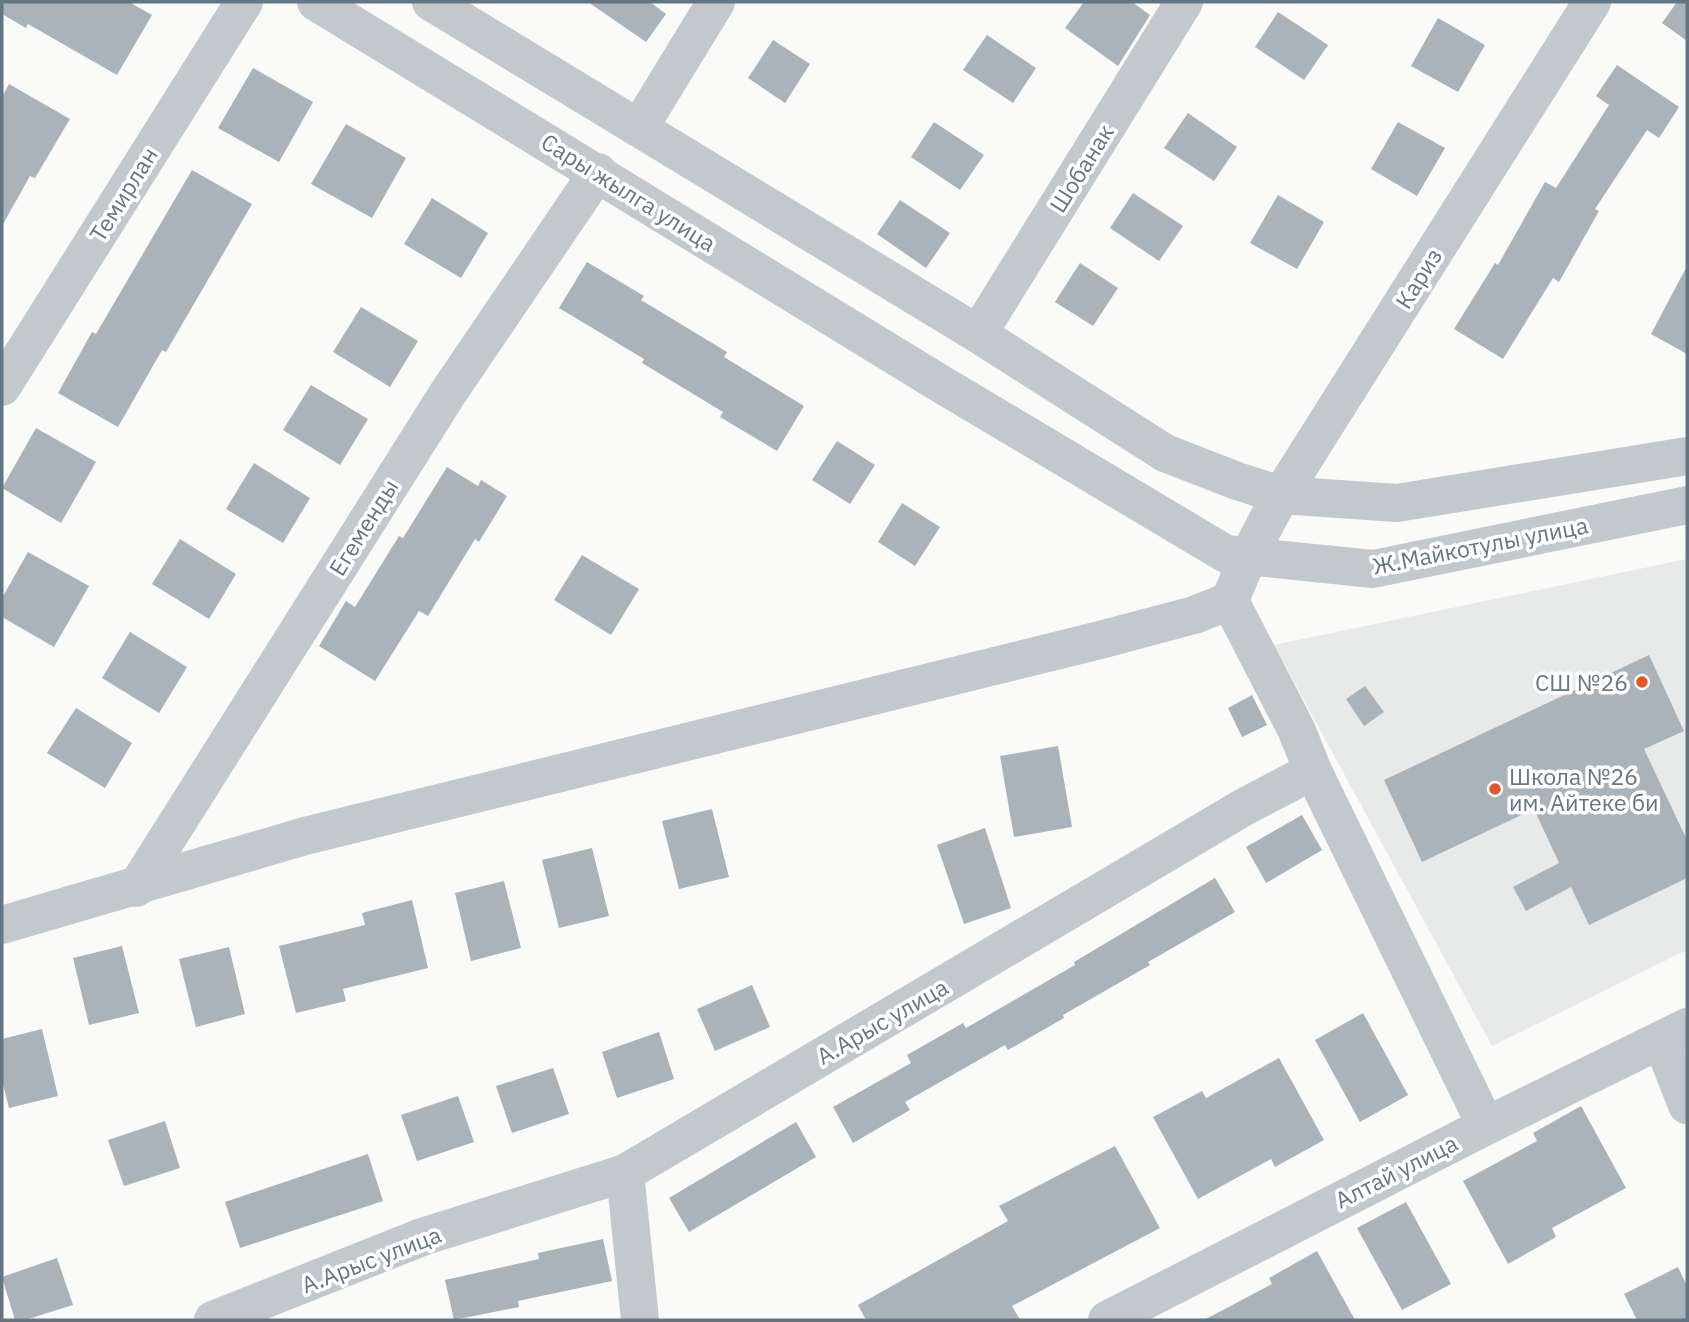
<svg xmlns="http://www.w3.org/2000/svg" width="1689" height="1322" viewBox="0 0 1689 1322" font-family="'IBM Plex Sans',sans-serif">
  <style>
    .built { fill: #e8e9e9 }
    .building { fill: #aab3b9 }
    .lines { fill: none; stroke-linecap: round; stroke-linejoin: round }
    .minor { stroke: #c3c8cc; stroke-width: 38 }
    .poi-dot { fill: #e4572e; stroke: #fff; stroke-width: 2.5 }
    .labels { text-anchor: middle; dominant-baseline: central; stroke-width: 7; stroke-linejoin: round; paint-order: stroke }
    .street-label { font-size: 23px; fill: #657683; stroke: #fff }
    .poi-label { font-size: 23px; fill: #657683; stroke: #fff; text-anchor: end }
  </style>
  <rect width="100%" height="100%" fill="#fafaf8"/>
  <polygon class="built" points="1687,559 1687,950 1492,1046 1274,645"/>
  <g class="building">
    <polygon points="2,2 129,2 152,15 117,75 28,24 26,28 2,14"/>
    <polygon points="588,2 650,2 666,14 646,42"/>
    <polygon points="1084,2 1132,2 1150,15 1118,66 1065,28"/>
    <polygon points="1677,2 1687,2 1687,41 1662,23"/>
    <polygon points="1278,12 1328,45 1304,80 1255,47"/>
    <polygon points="1438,18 1485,45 1458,92 1411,66"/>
    <polygon points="987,35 1036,68 1013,103 963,70"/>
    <polygon points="773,40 810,64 785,103 748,78"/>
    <polygon points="1617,65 1679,107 1659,138 1647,130 1595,209 1599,211 1559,282 1553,278 1503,359 1454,329 1495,263 1498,265 1545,182 1556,188 1609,105 1596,96"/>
    <polygon points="253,68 313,102 279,162 218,128"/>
    <polygon points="9,84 70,119 35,178 30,176 2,226 2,97"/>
    <polygon points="1188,113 1237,147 1214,181 1164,148"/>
    <polygon points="934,122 984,155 960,190 911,157"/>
    <polygon points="1398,122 1445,148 1417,196 1371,169"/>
    <polygon points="346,124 406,158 372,218 311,184"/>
    <polygon points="192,170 252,204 166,352 162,350 118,427 58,393 92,332 96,334"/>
    <polygon points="1133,193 1183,226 1159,261 1110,228"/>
    <polygon points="1278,195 1324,222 1297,269 1250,243"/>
    <polygon points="432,198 488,233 461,278 404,244"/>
    <polygon points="900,200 950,233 926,268 877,234"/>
    <polygon points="587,262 644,296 641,300 727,352 724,357 804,406 777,451 720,417 723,412 642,363 644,359 559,308"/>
    <polygon points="1080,263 1118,288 1093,326 1055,302"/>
    <polygon points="1687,266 1687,354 1651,334"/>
    <polygon points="361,307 418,341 390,387 333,352"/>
    <polygon points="311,385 368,419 340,465 283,430"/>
    <polygon points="36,428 96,462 61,523 2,488"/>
    <polygon points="837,441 875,465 850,504 812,480"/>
    <polygon points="254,463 310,498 283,543 226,509"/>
    <polygon points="447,467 478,486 481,480 507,496 479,542 475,539 428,616 419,611 375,681 319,646 346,601 355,607 399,536 403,538"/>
    <polygon points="902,503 940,527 915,566 878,542"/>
    <polygon points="180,539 236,574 209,619 152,584"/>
    <polygon points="28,552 89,586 54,647 2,617 2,598"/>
    <polygon points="582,555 639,589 611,635 554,600"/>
    <polygon points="130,632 187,667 159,713 102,678"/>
    <polygon points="1649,655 1684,731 1644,749 1687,840 1687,878 1589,925 1571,887 1526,911 1513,887 1559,863 1534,809 1422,862 1384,780"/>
    <polygon points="1365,686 1384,712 1364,726 1346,699"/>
    <polygon points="1252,695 1267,725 1242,737 1228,708"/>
    <polygon points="76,708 132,743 105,788 47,753"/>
    <polygon points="1058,746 1072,827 1014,837 1000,756"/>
    <polygon points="712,809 729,877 679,889 662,821"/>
    <polygon points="1302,815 1322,850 1266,883 1246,847"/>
    <polygon points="985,828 1011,908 964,924 937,845"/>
    <polygon points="592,848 609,916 559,928 542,860"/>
    <polygon points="1215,878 1235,912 1148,962 1150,965 1063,1015 1064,1018 1008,1050 1005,1045 905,1102 910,1110 853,1143 833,1107 911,1063 907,1055 963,1023 966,1028 1075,965 1074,962"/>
    <polygon points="504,881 521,948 471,961 455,893"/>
    <polygon points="412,900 428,968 343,989 346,1001 296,1013 279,946 365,925 362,913"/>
    <polygon points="122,946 139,1013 89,1025 73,958"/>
    <polygon points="229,947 245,1014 196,1027 179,959"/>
    <polygon points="752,985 770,1027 715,1051 697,1009"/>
    <polygon points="1363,1013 1408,1095 1360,1122 1315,1040"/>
    <polygon points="42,1029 58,1096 9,1108 2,1080 2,1039"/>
    <polygon points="659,1032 674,1079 617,1098 602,1052"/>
    <polygon points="1279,1058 1324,1140 1275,1167 1271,1159 1198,1199 1153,1117 1202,1091 1206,1098"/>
    <polygon points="553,1068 569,1114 512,1133 496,1086"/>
    <polygon points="458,1096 474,1142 417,1161 401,1115"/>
    <polygon points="1581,1106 1626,1188 1552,1228 1556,1237 1508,1264 1463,1181 1537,1141 1533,1133"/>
    <polygon points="165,1121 180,1168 124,1186 108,1140"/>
    <polygon points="796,1122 816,1157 689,1232 669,1198"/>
    <polygon points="1115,1146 1160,1228 1012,1306 1020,1320 866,1320 858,1305 1008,1221 999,1206"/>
    <polygon points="368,1154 383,1201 240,1248 225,1202"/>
    <polygon points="1406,1202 1451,1284 1402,1310 1357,1228"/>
    <polygon points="603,1239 612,1281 518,1301 519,1307 454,1320 445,1280 539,1259 538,1253"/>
    <polygon points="1317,1251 1355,1320 1204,1320 1272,1284 1269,1278"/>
    <polygon points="57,1258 73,1305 25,1320 15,1320 2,1277"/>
    <polygon points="1678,1267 1687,1286 1687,1320 1637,1320 1624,1294"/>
  </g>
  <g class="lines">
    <g class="minor">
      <polyline points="316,2 941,384 1226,554 1373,569 1687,505"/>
      <polyline points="431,2 978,334 1165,453 1237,481 1281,495 1397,503 1687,456"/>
      <polyline points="639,128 716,2"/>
      <polyline points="978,334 1184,2"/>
      <polyline points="2,387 244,2"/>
      <polyline points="1313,771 1486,1126"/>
      <polyline points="136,888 448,393 598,172"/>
      <polyline points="2,925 305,836 1100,640 1194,615 1230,601"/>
      <polyline points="1662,1041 1687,1105"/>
      <polyline points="625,1173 640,1320"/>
      <path d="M 213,1320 L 422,1237 L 625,1173 L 1244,807 L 1313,771 L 1296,729 L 1230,601 C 1244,563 1262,530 1281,495 L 1592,2"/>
      <polyline points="1107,1320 1486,1126 1687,1027"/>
    </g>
  </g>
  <g class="poi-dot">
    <circle cx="1642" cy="682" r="7"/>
    <circle cx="1495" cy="789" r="7"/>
  </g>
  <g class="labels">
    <g class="street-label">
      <text transform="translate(1081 168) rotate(-58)">Шобанак</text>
      <text transform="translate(629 192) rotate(32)">Сары жылга улица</text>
      <text transform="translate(123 194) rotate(-58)">Темирлан</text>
      <text transform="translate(1418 278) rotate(-58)">Кариз</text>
      <text transform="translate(363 527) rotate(-58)">Егеменды</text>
      <text transform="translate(1480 545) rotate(-11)">Ж.Майкотулы улица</text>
      <text transform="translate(882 1021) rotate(-30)">А.Арыс улица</text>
      <text transform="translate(1396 1171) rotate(-27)">Алтай улица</text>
      <text transform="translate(371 1259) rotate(-21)">А.Арыс улица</text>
    </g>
    <g class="poi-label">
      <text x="1628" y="682">СШ №26</text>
      <text x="1509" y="776" text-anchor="start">Школа №26<tspan x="1509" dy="26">им. Айтеке би</tspan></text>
    </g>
  </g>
  <rect width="1689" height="1322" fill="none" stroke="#657683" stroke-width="7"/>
</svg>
